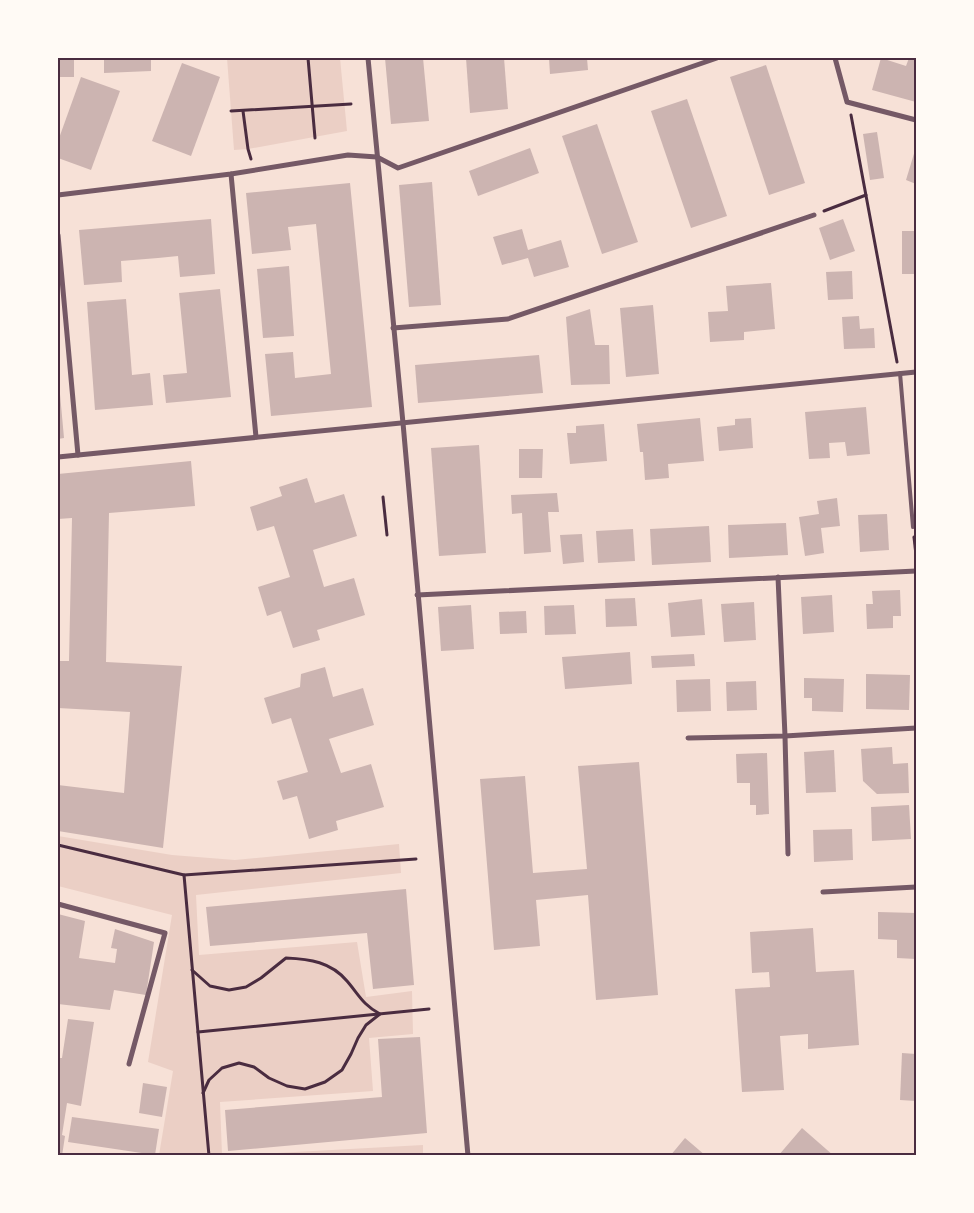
<svg xmlns="http://www.w3.org/2000/svg" width="974" height="1213" viewBox="0 0 974 1213" font-family="'Playfair Display',serif">
  <style>
    .green { fill: #ebcfc5 }
    .building { fill: #ccb4b1 }
    .lines { fill: none; stroke-linecap: round; stroke-linejoin: round }
    .path { stroke: #4a2c40; stroke-width: 3 }
    .service { stroke: #755966; stroke-width: 4 }
    .minor { stroke: #755966; stroke-width: 5 }
    .neatline { fill: none; stroke: #4a2c40; stroke-width: 2 }
  </style>
  <rect width="100%" height="100%" fill="#f7e1d7"/>
  <g class="green">
    <polygon points="227,58 340,58 347,131 248,149 234,150"/>
    <polygon points="58,836 172,855 235,860 399,844 401,873 196,895 199,955 357,942 366,997 412,991 413,1034 369,1038 373,1091 220,1102 222,1155 159,1155 173,1071 148,1062 172,915 58,886"/>
    <polygon points="423,1145 423,1155 238,1155"/>
  </g>
  <g class="building">
    <polygon points="104,58 151,58 151,71 104,73"/>
    <polygon points="385,58 423,58 429,121 391,124"/>
    <polygon points="466,58 504,58 508,109 470,113"/>
    <polygon points="549,58 587,58 588,70 550,74"/>
    <polygon points="881,58 906,66 909,58 916,61 916,102 872,90"/>
    <rect x="58" y="60" width="16" height="17"/>
    <polygon points="182,63 220,77 191,156 152,141"/>
    <polygon points="766,65 805,183 769,195 730,77"/>
    <polygon points="81,77 120,91 91,170 58,158 58,141"/>
    <polygon points="687,99 727,216 691,228 651,111"/>
    <polygon points="597,124 638,242 602,254 562,136"/>
    <polygon points="877,132 884,178 870,180 863,134"/>
    <polygon points="916,147 916,184 906,180"/>
    <polygon points="530,148 539,173 478,196 469,171"/>
    <polygon points="432,182 441,305 409,307 399,185"/>
    <polygon points="350,183 372,407 271,416 265,354 293,352 295,378 331,374 316,224 288,227 291,250 252,254 246,193"/>
    <polygon points="211,219 215,274 180,277 178,256 158,258 121,261 122,282 84,285 79,230"/>
    <polygon points="843,219 855,251 830,260 819,228"/>
    <polygon points="522,229 528,250 561,240 569,267 534,277 528,258 502,265 493,237"/>
    <rect x="902" y="231" width="14" height="43"/>
    <polygon points="289,266 294,336 263,338 257,269"/>
    <polygon points="852,271 853,299 828,300 826,272"/>
    <polygon points="771,283 775,329 744,332 744,340 710,342 708,312 728,311 726,286"/>
    <polygon points="220,289 231,397 166,403 163,375 187,373 179,293"/>
    <polygon points="126,299 132,375 150,373 153,405 95,410 87,302"/>
    <polygon points="653,305 659,374 626,377 620,308"/>
    <polygon points="590,309 595,345 609,345 610,384 571,385 566,317"/>
    <polygon points="859,316 860,329 874,328 875,348 844,349 842,317"/>
    <polygon points="539,355 543,393 418,403 415,365"/>
    <polygon points="58,383 59,383 64,438 58,439"/>
    <polygon points="866,407 870,454 847,456 845,442 829,443 830,458 809,459 805,412"/>
    <polygon points="700,418 704,461 668,464 669,478 645,480 643,452 640,452 637,424"/>
    <polygon points="751,418 753,448 719,451 717,427 735,425 735,419"/>
    <polygon points="604,424 607,461 570,464 567,433 576,433 576,426"/>
    <polygon points="479,445 486,553 439,556 431,448"/>
    <polygon points="519,449 543,449 542,478 519,478"/>
    <polygon points="191,461 195,506 109,513 106,662 182,666 163,848 58,831 58,785 124,793 130,712 58,708 58,661 69,661 72,518 58,519 58,474"/>
    <polygon points="307,478 315,503 344,494 357,536 313,550 324,587 354,578 365,615 317,630 320,640 293,648 281,611 267,616 258,587 290,577 274,526 257,531 250,507 282,496 279,487"/>
    <polygon points="557,493 559,512 548,512 551,552 524,554 522,513 512,514 511,495"/>
    <polygon points="837,498 840,526 821,528 824,553 805,556 799,517 819,514 817,501"/>
    <polygon points="887,514 889,550 860,552 858,515"/>
    <polygon points="786,523 788,555 729,558 728,525"/>
    <polygon points="709,526 711,562 652,565 650,529"/>
    <polygon points="633,529 635,561 598,563 596,531"/>
    <polygon points="582,534 584,562 563,564 560,535"/>
    <polygon points="900,590 901,616 893,616 893,628 867,629 866,604 873,604 872,591"/>
    <polygon points="832,595 834,632 803,634 801,597"/>
    <polygon points="635,598 637,626 606,627 605,599"/>
    <polygon points="702,599 705,635 671,637 668,603"/>
    <polygon points="754,602 756,640 724,642 721,604"/>
    <polygon points="471,605 474,649 441,651 438,607"/>
    <polygon points="574,605 576,634 545,635 544,606"/>
    <polygon points="526,611 527,633 500,634 499,612"/>
    <polygon points="630,652 632,684 565,689 562,657"/>
    <polygon points="694,654 695,666 652,668 651,656"/>
    <polygon points="325,667 333,697 363,688 374,725 329,739 341,773 371,764 384,807 336,821 338,830 309,839 297,796 283,800 277,781 308,772 291,718 272,724 264,698 300,687 301,674"/>
    <polygon points="866,674 910,675 909,710 866,709"/>
    <polygon points="804,678 844,679 843,712 812,711 812,698 804,698"/>
    <polygon points="710,679 711,711 677,712 676,680"/>
    <polygon points="756,681 757,710 727,711 726,682"/>
    <polygon points="892,747 893,764 908,763 909,793 877,794 863,781 861,749"/>
    <polygon points="834,750 836,792 806,793 804,752"/>
    <polygon points="767,753 769,814 756,815 756,805 750,805 750,783 737,783 736,754"/>
    <polygon points="639,762 658,995 596,1000 588,895 536,900 540,946 494,950 480,779 525,776 533,873 587,869 578,766"/>
    <polygon points="909,805 911,839 872,841 871,807"/>
    <polygon points="852,829 853,860 814,862 813,830"/>
    <polygon points="406,889 414,985 373,989 367,933 210,946 206,907"/>
    <polygon points="878,912 916,913 916,959 897,958 897,940 878,939"/>
    <polygon points="58,914 85,921 79,958 115,963 117,949 111,948 115,929 154,942 146,995 114,990 110,1010 58,1004"/>
    <polygon points="813,928 816,972 854,970 859,1045 808,1049 808,1034 780,1036 784,1090 742,1092 735,989 770,987 769,972 752,973 750,932"/>
    <polygon points="68,1019 94,1022 81,1106 67,1103 62,1135 65,1136 62,1156 58,1156 58,1058 62,1058"/>
    <polygon points="420,1037 427,1133 228,1151 225,1110 382,1097 378,1039"/>
    <polygon points="902,1053 916,1054 916,1101 900,1100"/>
    <polygon points="143,1083 167,1087 162,1117 139,1113"/>
    <polygon points="72,1117 159,1129 155,1155 68,1142"/>
    <polygon points="802,1128 834,1156 778,1156"/>
    <polygon points="685,1138 706,1156 670,1156"/>
  </g>
  <g class="lines">
    <g class="path">
      <polyline points="308,58 315,138"/>
      <polyline points="231,111 351,104"/>
      <polyline points="243,111 248,149 251,159"/>
      <polyline points="851,115 897,362"/>
      <polyline points="824,211 866,195"/>
      <polyline points="383,497 387,535"/>
      <polyline points="914,537 916,555"/>
      <polyline points="58,845 184,875 416,859"/>
      <polyline points="184,875 209,1156"/>
      <path d="M 192,970 L 210,986 L 229,990 L 246,987 L 261,978 L 286,958 C 310,959 331,962 347,981 C 359,995 363,1005 380,1014 L 366,1025 L 358,1038 L 351,1054 L 342,1070 L 325,1082 L 305,1089 L 287,1086 L 269,1078 L 254,1067 L 239,1063 L 222,1068 L 209,1080 L 203,1093"/>
      <polyline points="198,1032 429,1009"/>
    </g>
    <polyline class="service" points="900,373 913,527"/>
    <g class="minor">
      <polyline points="368,58 403,423 468,1156"/>
      <polyline points="835,58 847,102 916,120"/>
      <polyline points="231,174 256,437"/>
      <polyline points="58,195 231,174 348,155 377,157 398,168 717,58"/>
      <polyline points="58,235 78,455"/>
      <polyline points="393,328 508,319 814,215"/>
      <polyline points="58,457 916,372"/>
      <polyline points="778,577 785,736 788,854"/>
      <polyline points="417,595 916,571"/>
      <polyline points="688,738 785,736 916,728"/>
      <polyline points="823,892 916,887"/>
      <polyline points="58,904 165,933 129,1064"/>
    </g>
  </g>
  <rect width="974" height="1213" fill="none" stroke="#fffaf5" stroke-width="118"/>
  <rect x="59" y="59" width="856" height="1095" class="neatline"/>
</svg>
